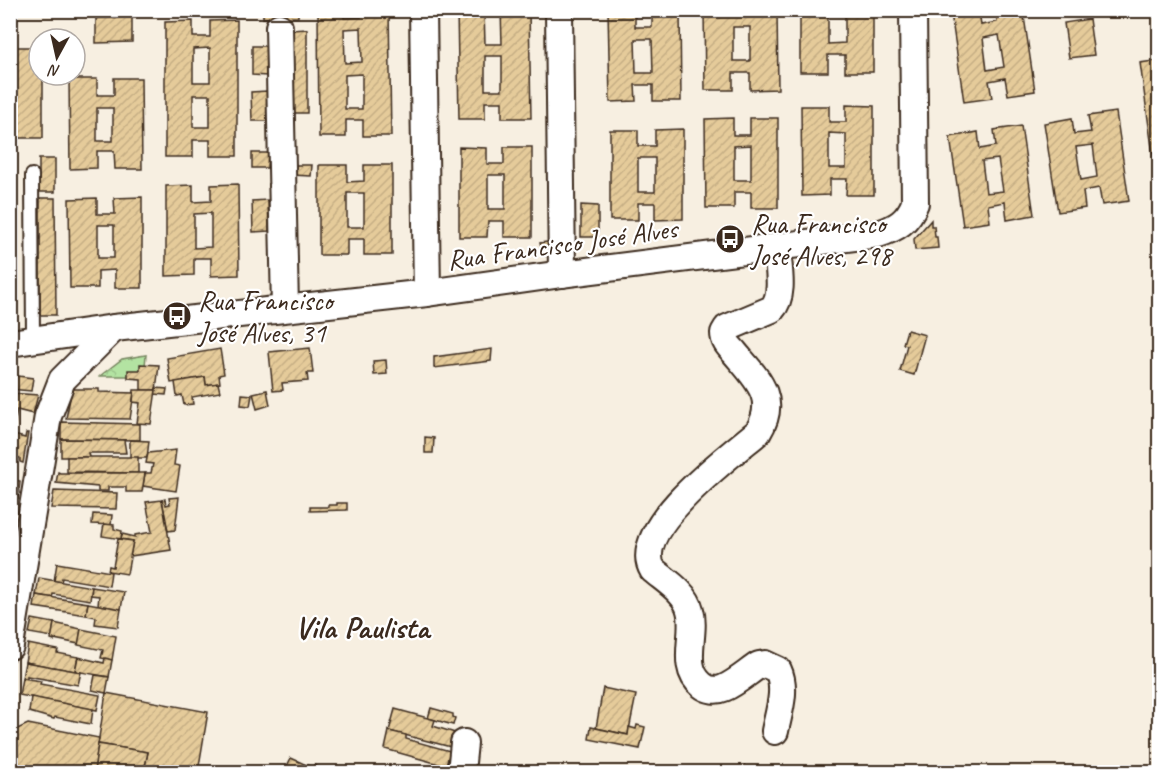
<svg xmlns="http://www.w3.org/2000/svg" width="1170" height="783" viewBox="0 0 1170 783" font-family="Caveat,sans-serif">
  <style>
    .park { fill: url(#park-crowns); stroke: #778660; stroke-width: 1.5 }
    .building { fill: url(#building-hatch); stroke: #3b2a1e; stroke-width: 1.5; fill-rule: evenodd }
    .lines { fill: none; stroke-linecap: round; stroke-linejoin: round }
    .lane-casing { stroke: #3b2a1e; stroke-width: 16 }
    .street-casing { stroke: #3b2a1e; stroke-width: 30 }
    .lane { stroke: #fff; stroke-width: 12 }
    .street { stroke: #fff; stroke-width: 26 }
    .labels { text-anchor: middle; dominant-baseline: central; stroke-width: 4.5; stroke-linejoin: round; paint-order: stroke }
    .poi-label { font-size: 28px; fill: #3b2a1e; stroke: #fff; text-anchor: start }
    .street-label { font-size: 28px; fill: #3b2a1e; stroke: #fff }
    .quarter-label { font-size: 32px; font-weight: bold; fill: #3b2a1e; stroke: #fff }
  </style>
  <defs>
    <pattern id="park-crowns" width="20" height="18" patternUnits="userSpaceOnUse" patternTransform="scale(1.5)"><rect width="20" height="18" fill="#b3e3a2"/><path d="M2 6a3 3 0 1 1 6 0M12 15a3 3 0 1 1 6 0" fill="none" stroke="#9bc38b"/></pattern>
    <pattern id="building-hatch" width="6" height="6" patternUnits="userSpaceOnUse" patternTransform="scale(1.5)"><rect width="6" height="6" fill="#e5cb9a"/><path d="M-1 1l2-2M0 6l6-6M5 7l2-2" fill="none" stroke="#c5ae84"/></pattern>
  </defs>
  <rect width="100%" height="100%" fill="#f7efe1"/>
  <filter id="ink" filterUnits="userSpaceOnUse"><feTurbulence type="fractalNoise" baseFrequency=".0167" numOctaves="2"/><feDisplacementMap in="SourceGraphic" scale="12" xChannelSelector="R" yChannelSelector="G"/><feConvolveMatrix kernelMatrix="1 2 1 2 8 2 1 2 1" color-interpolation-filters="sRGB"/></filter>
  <g filter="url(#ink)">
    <polygon class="park" points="146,355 144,376 100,376 122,359"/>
    <g class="building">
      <polygon points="263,10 298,10 298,17 263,18"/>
      <path d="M 318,10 L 344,10 L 344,18 L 361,17 L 361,10 L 389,10 L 391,136 L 363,136 L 363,120 L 346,120 L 346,137 L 319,137 ZM 361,28 L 362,62 L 345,63 L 344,29 ZM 362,74 L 362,109 L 345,109 L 345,75 Z"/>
      <path d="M 457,10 L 499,10 L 484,11 L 485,44 L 502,44 L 501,10 L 529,10 L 531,118 L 502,118 L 502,102 L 485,102 L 485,119 L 459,119 ZM 485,56 L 502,56 L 502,90 L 485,90 Z"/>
      <path d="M 608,10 L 635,10 L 635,27 L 652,27 L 652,10 L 680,10 L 681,101 L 653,101 L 653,85 L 635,85 L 636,101 L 610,102 ZM 635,39 L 652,39 L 653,73 L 636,73 Z"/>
      <path d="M 704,10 L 732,10 L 732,16 L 749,16 L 749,10 L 777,10 L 778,89 L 750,90 L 750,73 L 733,73 L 733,90 L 705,90 ZM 733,27 L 750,27 L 750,61 L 733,61 Z"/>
      <polygon points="800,10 828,10 828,44 845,43 845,10 873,10 873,72 845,72 845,55 828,55 828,72 800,72"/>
      <path d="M 964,10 L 979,10 L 981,25 L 997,22 L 996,10 L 1023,10 L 1035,91 L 1008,95 L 1005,78 L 989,81 L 992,98 L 964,102 L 951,13 ZM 999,35 L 1004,67 L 987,70 L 983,38 Z"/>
      <polygon points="132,17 132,42 96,43 96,18"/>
      <polygon points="1089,19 1094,55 1069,58 1064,23"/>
      <path d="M 237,20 L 237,156 L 210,156 L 210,140 L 193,140 L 193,157 L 165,157 L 165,22 L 193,21 L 193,37 L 210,37 L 210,21 ZM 210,48 L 210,82 L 193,82 L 193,49 ZM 193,95 L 210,95 L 210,127 L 193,127 Z"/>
      <polygon points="307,29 307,113 291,113 290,30"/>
      <polygon points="252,46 267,46 267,76 252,75"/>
      <polygon points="15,47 39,47 39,75 43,75 43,138 16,138 16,121 10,121 10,108 15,108 15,75 10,75 10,64 16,64"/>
      <polygon points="1160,60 1160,197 1159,197 1140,63"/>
      <path d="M 114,78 L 141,78 L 142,169 L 115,169 L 114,151 L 97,151 L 97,168 L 70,169 L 69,79 L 97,79 L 97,95 L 114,95 ZM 97,108 L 113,108 L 113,141 L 97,141 Z"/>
      <polygon points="267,91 267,121 252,121 251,92"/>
      <path d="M 846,105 L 874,106 L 874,195 L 846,195 L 847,179 L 830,179 L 830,195 L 802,196 L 801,106 L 829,106 L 829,122 L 846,122 ZM 829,133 L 846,134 L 846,168 L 829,168 Z"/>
      <path d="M 1116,112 L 1129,201 L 1102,205 L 1099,188 L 1083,191 L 1085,208 L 1058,212 L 1044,123 L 1072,118 L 1074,134 L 1091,132 L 1088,116 ZM 1093,145 L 1097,177 L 1081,180 L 1076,147 Z"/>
      <path d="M 733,118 L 733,135 L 750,135 L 750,118 L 778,118 L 778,208 L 751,208 L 751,192 L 734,192 L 734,208 L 706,208 L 705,119 ZM 751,145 L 751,180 L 734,180 L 734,146 Z"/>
      <path d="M 1021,126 L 1034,215 L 1007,220 L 1005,202 L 988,205 L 990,222 L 963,226 L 950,137 L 978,132 L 980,149 L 996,146 L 994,130 ZM 998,159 L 1003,191 L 986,193 L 982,161 Z"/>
      <path d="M 683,129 L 683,219 L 655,220 L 655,203 L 638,203 L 638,220 L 610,220 L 610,130 L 638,130 L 638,146 L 655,146 L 655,130 ZM 638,158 L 655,158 L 655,192 L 638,192 Z"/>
      <path d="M 459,147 L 487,148 L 487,164 L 504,164 L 504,147 L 532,147 L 532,237 L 504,237 L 504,221 L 488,221 L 487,237 L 459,237 ZM 488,175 L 505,175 L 505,209 L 488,209 Z"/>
      <polygon points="252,153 268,153 267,168 252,168"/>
      <rect x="39" y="159" width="16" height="33"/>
      <polygon points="291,165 312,165 311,176 291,175"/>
      <path d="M 319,165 L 347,165 L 347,182 L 364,181 L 364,165 L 392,165 L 392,255 L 364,255 L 364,239 L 347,239 L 347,255 L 319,255 ZM 347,193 L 364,193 L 364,227 L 347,227 Z"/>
      <rect x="10" y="182" width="5" height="16"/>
      <path d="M 238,184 L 239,275 L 211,276 L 211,258 L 194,258 L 194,275 L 166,276 L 166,186 L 193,185 L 193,202 L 211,201 L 211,185 ZM 211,213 L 211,247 L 194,248 L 194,214 Z"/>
      <path d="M 142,197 L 142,288 L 115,288 L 115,270 L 98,271 L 98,288 L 70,288 L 69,199 L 97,198 L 97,214 L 115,214 L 114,198 ZM 98,225 L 114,225 L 114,258 L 98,258 Z"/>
      <polygon points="40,198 55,198 56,315 40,315"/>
      <polygon points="268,200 269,231 253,232 252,201"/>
      <polygon points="581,205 598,206 598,237 581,237"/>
      <polygon points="931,220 931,226 934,226 935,237 937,237 938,248 915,250 914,239"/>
      <polygon points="555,241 558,254 543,256 540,243"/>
      <rect x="10" y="262" width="6" height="55"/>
      <polygon points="907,330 925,335 914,375 900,371 907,345 903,344"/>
      <polygon points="310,348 313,373 307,373 308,381 282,383 283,390 273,391 269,352"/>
      <polygon points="220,349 224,374 219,375 220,383 206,385 205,377 171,383 167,358"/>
      <polygon points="492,349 491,361 434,368 434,357"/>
      <polygon points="386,360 387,374 374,375 373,361"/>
      <polygon points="140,364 159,365 156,390 141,390 141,379 128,378 128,370 140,370"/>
      <polygon points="10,375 33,378 31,391 10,389"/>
      <polygon points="205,377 206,385 218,383 220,392 192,397 193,404 184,405 182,395 177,396 175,382"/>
      <polygon points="156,388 167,389 166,395 155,394"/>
      <polygon points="72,389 99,389 99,392 134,393 130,419 66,418"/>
      <polygon points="134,390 156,390 151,424 137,423 140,403 133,402"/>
      <polygon points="267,390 270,405 257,409 253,393"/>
      <polygon points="10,393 38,395 33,414 17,410 14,426 10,425"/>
      <polygon points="242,394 252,395 250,406 241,405"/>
      <polygon points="61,422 140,424 140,440 61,439"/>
      <polygon points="26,433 28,433 23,463 20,462 20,458 10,456 10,434 25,438"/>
      <polygon points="425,437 434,438 433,453 425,453"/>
      <polygon points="61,439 124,440 126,453 88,453 89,457 61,457"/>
      <polygon points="130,440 149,441 147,458 130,458"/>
      <polygon points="176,450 174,465 180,466 176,491 143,486 145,473 151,473 153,464 146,463 148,453"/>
      <polygon points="67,457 138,457 138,473 67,472"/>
      <polygon points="58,472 60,473 145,473 142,492 126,492 126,487 108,487 108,491 98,491 98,487 56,483"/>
      <polygon points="10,479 20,481 18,498 10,496"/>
      <polygon points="54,491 117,493 116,509 51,508"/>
      <polygon points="179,497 175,530 168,531 162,500 165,499 166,505 170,504 169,498"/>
      <polygon points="162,500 171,550 130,556 133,541 121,539 122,534 135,537 135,535 152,532 146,502"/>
      <polygon points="337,503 347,503 347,510 310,511 310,507 328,507 328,505 337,505"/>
      <polygon points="93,514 112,515 111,525 92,524"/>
      <polygon points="104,524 114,525 114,529 122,531 121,539 102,536"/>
      <polygon points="118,539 133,541 127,574 108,571 109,566 113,567"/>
      <polygon points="57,563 111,572 109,586 62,578 61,582 54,581"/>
      <polygon points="39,578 92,587 90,600 53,594 52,598 36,595"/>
      <polygon points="92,587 124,592 121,609 98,605 99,596 91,595"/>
      <polygon points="36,595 88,603 86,615 34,607"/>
      <polygon points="88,603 121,609 118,627 95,624 96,617 86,615"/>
      <polygon points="32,619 54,623 52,637 29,633"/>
      <polygon points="54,623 81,629 79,644 54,639 54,641 51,640"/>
      <polygon points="81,629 116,636 112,660 101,658 103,650 78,645"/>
      <polygon points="28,644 58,650 57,653 78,657 75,671 25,662"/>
      <polygon points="78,657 104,663 105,658 112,660 109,677 75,671"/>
      <polygon points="25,662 81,672 78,685 27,676 27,678 22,678"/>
      <polygon points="95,675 109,677 106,693 92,690"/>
      <polygon points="22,678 41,681 40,684 100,695 97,710 19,695"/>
      <polygon points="603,688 636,695 628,735 596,728"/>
      <polygon points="106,693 208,712 198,772 145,766 148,752 98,744"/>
      <polygon points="31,697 93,709 91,724 55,717 54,719 29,712"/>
      <polygon points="431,708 453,714 453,717 455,718 453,725 428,718"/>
      <polygon points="395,709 435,720 433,726 455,733 451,747 389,731"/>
      <polygon points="28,724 99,738 94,772 19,772 20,767 10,759 13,731"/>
      <polygon points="637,725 645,727 640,749 589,739 591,727 628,735 629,727 636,729"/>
      <polygon points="389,731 406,735 406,739 450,751 446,766 385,749"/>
      <polygon points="98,744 148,752 145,766 188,772 94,772"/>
      <polygon points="291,758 313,768 314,765 329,772 284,772"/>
    </g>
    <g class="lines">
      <g class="lane-casing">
        <polyline id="lane" points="32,175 33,339"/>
      </g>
      <g class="street-casing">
        <g id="street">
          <polyline points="423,10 427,293"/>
          <polyline points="559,10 562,274"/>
          <polyline points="279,27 285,308"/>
          <path d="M 10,343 L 114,328 L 427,293 L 562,274 L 878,234 C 897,228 908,221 915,203 L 913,10"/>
          <polyline points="10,646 48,416 62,380 114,328"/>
          <path d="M 775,731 C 779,711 787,689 778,670 L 765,664 L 759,665 C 748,672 736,683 724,688 C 717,691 708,690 702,685 C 679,667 697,634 690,610 C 686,593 666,581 653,570 C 628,530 732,454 758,432 C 779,398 756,378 735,353 C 729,346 724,342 724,333 L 727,328 L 772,309 C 785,295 778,267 777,248"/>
          <polyline points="461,772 464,743"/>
        </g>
      </g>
      <use href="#lane" class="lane"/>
      <use href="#street" class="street"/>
    </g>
  </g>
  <defs>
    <g id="bus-disc" transform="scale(1.5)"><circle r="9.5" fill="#3b2a1e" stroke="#fff"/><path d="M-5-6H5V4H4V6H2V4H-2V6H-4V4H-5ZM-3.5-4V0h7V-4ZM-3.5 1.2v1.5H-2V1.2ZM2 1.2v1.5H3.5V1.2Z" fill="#fff"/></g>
  </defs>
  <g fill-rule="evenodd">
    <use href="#bus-disc" x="730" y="239"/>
    <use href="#bus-disc" x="177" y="316"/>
  </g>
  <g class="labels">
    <g class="poi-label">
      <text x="751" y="223">Rua Francisco<tspan x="751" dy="32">José Alves, 298</tspan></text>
      <text x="198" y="300">Rua Francisco<tspan x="198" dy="32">José Alves, 31</tspan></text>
    </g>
    <g class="street-label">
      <text transform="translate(562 244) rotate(-8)">Rua Francisco José Alves</text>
    </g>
    <g class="quarter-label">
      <text x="362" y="627">Vila Paulista</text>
    </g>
  </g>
  <rect width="1170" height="783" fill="none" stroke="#fff" stroke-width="36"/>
  <rect x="18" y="18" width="1134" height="747" fill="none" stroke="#3b2a1e" stroke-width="2" filter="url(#ink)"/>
  <g transform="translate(57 57) rotate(188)"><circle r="28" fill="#ffffff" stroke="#b1aaa5" stroke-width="1.5"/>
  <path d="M0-4.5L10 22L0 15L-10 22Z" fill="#3b2a1e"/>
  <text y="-9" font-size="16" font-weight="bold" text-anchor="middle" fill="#3b2a1e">N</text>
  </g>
</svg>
